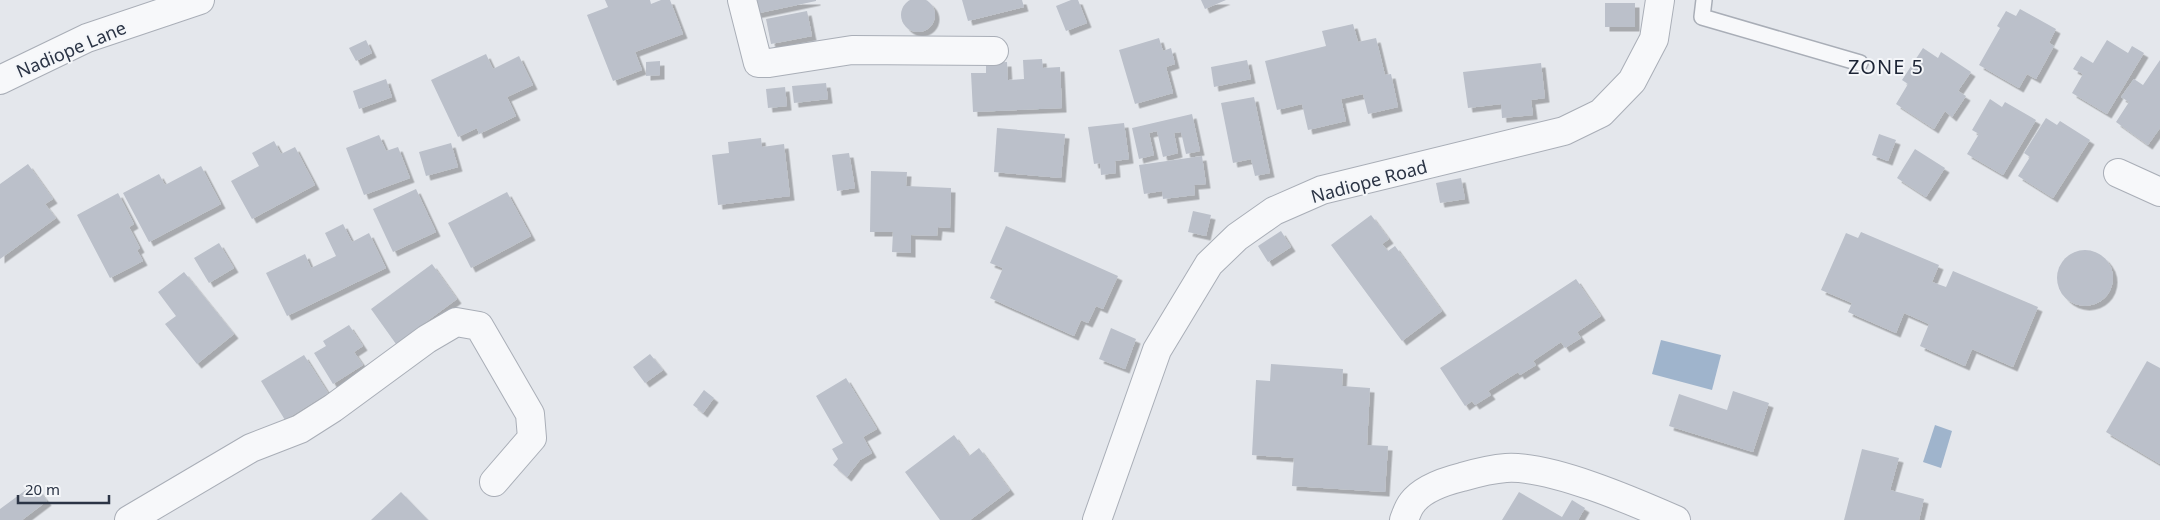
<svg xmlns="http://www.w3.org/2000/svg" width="2160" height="520" viewBox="0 0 2160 520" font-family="'Noto Sans',sans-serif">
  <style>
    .water { fill: #9fb4cc }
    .building { fill: #bbc0ca; filter: url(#shadow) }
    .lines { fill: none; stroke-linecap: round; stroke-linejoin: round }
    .service-casing { stroke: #a9aeb7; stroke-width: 18 }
    .minor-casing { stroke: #a9aeb7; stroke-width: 30 }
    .service { stroke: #f7f8fa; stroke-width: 15 }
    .minor { stroke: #f7f8fa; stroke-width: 28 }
    .labels { text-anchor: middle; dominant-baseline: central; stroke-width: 4; stroke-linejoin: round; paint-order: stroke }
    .street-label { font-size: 18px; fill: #2b3445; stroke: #f4f6f9 }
    .quarter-label { font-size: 20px; letter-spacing: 1px; fill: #1d2536; stroke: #f4f6f9 }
  </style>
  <defs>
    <filter id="shadow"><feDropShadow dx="4.5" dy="4.5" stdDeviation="0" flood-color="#0004"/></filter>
  </defs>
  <rect width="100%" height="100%" fill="#e4e7ec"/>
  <g class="water">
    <polygon points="1661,340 1721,355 1712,390 1652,374"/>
    <polygon points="1935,425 1952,431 1941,468 1923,462"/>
  </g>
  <g class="building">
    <circle cx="918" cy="15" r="17"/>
    <polygon points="605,0 650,0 651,4 661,0 670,0 683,34 635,52 642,70 613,81 587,15 608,7"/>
    <polygon points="752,0 816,0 816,1 755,14"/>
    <polygon points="962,0 1022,0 1024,7 968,21"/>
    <polygon points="1071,0 1078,0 1087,23 1066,31 1056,6"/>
    <polygon points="1201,0 1226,0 1205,9"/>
    <rect x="1605" y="3" width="30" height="24"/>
    <polygon points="2020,9 2056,29 2049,43 2054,46 2036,79 2027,74 2019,88 1979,65 2000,28 1997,26 2006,11 2016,16"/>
    <polygon points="807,11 812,36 771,44 766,19"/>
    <polygon points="1353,24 1358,42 1376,38 1385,75 1391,74 1398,107 1368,114 1363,94 1341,99 1346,121 1308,130 1302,104 1277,110 1265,61 1326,46 1322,31"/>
    <polygon points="1159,38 1163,51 1171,48 1175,64 1166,67 1173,93 1135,104 1119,50"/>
    <polygon points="366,40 372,53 356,61 349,48"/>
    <polygon points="2107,40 2128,53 2132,46 2144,53 2107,114 2072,93 2083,74 2073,69 2081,56 2093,63"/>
    <polygon points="1923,48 1938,58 1941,52 1971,72 1958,91 1966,96 1952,117 1945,111 1934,129 1896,104 1908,84 1902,80"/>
    <polygon points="486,54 493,69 519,56 533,85 507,97 516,116 479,134 477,128 458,137 431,80"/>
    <polygon points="1042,59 1043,68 1060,67 1062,108 973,112 971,73 986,73 986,63 1007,62 1008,80 1024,79 1023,60"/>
    <polygon points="1247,60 1251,79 1214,87 1211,67"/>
    <polygon points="2160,60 2160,128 2148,145 2116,122 2129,102 2121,97 2134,79 2143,85"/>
    <polygon points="660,61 660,75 646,76 646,62"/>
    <polygon points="1541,63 1545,98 1531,100 1533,115 1502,118 1501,104 1468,108 1463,72"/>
    <polygon points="386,79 392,97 359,109 353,91"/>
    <polygon points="826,83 828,99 794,103 792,86"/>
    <polygon points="785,87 787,106 768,108 766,89"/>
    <polygon points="1254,97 1270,173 1255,176 1251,159 1233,163 1221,103"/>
    <polygon points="1990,99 2002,107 2005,102 2036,120 2003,175 1967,154 1979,134 1972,130"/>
    <polygon points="1192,114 1200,151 1186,154 1181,132 1174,133 1178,153 1163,157 1157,131 1149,133 1154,155 1139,159 1132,128"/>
    <polygon points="2046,118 2057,125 2060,121 2090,140 2053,198 2018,176 2030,157 2024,153"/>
    <polygon points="1124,123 1129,159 1115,161 1116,173 1101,175 1100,163 1094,164 1088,127"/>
    <polygon points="997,128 1065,134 1061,178 994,172"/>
    <polygon points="1879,134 1896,140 1888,161 1872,155"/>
    <polygon points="379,135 386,151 398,147 410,178 364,195 346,148"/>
    <polygon points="761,138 762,147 784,144 790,196 718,205 712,155 729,153 728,142"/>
    <polygon points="274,141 281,154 295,147 315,185 252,219 231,181 259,166 252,153"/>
    <polygon points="451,143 458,167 426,176 419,152"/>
    <polygon points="1915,149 1945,168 1926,197 1897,178"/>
    <polygon points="849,153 855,188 837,191 832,155"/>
    <polygon points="1202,156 1206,184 1194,185 1195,195 1163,199 1162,191 1144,194 1139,165"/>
    <polygon points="28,164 53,199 45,204 56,218 0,259 0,184"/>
    <polygon points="201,166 221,204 149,242 123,193 159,174 165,185"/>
    <polygon points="871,171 907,172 906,186 951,188 950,228 938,227 937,236 911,235 911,253 892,252 893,232 870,232"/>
    <polygon points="1461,178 1465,199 1440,203 1436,183"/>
    <polygon points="416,189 436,232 393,252 373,209"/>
    <polygon points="507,192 531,236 471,268 448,223"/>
    <polygon points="118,193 134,224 129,227 140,248 137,250 143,261 110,278 77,215"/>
    <polygon points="1193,211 1211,215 1206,236 1188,232"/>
    <polygon points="1371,215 1389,239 1382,244 1388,251 1395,246 1442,311 1402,341 1331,245"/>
    <polygon points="343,224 352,242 369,233 386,268 287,316 266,273 305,254 311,268 336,256 325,233"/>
    <polygon points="1006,226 1118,276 1103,309 1096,306 1088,323 1081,320 1074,336 990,298 1003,268 990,263"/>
    <polygon points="1281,231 1291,247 1268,262 1258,246"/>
    <polygon points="1861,232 1939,265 1932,282 1946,287 1953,271 2038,307 2013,367 1972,349 1965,366 1920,346 1929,324 1904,313 1896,333 1848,312 1852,303 1821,290 1846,233 1858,238"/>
    <polygon points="219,243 234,268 209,283 194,258"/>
    <circle cx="2085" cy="278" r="28"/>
    <polygon points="432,264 457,299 396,344 371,309"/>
    <polygon points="184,272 234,334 197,364 165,324 176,316 158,292"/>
    <polygon points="1576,279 1601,316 1577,332 1581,338 1565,348 1561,342 1533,361 1536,365 1520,375 1518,372 1488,391 1491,395 1475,405 1472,401 1465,406 1440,368"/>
    <polygon points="349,325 363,346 354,352 363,365 333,384 314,353 326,346 323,341"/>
    <polygon points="1111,328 1136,339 1125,369 1099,359"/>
    <polygon points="650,354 663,370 645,383 633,367"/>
    <polygon points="304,355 328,393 285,420 261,381"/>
    <polygon points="2147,361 2160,368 2160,464 2106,432"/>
    <polygon points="1271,364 1343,369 1342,386 1370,388 1367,445 1388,446 1385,492 1292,486 1294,458 1252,455 1256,380 1270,381"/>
    <polygon points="846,378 877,429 863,437 872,453 860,460 847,477 833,465 838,459 832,449 843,443 816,396"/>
    <polygon points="704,390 714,398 703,413 693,405"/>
    <polygon points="1733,391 1769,403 1753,452 1669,426 1679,394 1727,410"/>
    <polygon points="954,435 969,456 979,448 1010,490 970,520 940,520 905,472"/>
    <polygon points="1862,449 1899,458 1890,490 1924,499 1919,520 1844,520"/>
    <polygon points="34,484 47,501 22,520 0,520 0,509"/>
    <polygon points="401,492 428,520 371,520"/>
    <polygon points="1519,492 1562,517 1572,500 1585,508 1578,520 1502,520"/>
  </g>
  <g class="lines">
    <g class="service-casing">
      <polyline id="service" points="1704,0 1702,17 1860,63"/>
    </g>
    <g class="minor-casing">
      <g id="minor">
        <polyline points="742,0 758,63 769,63 852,50 994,51"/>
        <polyline points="0,80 87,38 200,0"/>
        <polyline points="2118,173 2160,192"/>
        <polyline points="129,520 251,448 300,429 333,408 427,339 456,322 479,326 530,414 532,438 494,482"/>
        <polyline points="1097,520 1157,350 1209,264 1237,237 1274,211 1322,190 1564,131 1601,113 1632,81 1654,39 1660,0"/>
        <path d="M 1404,520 C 1406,515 1408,508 1412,503 C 1422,489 1446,481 1462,477 C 1476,473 1491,469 1506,468 C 1550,465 1635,502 1676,520"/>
      </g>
    </g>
    <use href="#service" class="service"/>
    <use href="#minor" class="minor"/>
  </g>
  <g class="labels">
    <g class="street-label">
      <text transform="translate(71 49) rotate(-23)">Nadiope Lane</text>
      <text transform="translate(1369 181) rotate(-15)">Nadiope Road</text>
    </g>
    <g class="quarter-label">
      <text x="1886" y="66">ZONE 5</text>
    </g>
  </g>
  <path d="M18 495v8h91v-8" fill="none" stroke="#2b3445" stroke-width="2.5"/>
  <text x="25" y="495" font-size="15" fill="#2b3445" stroke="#f4f6f9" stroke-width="4" paint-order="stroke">20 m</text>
</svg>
